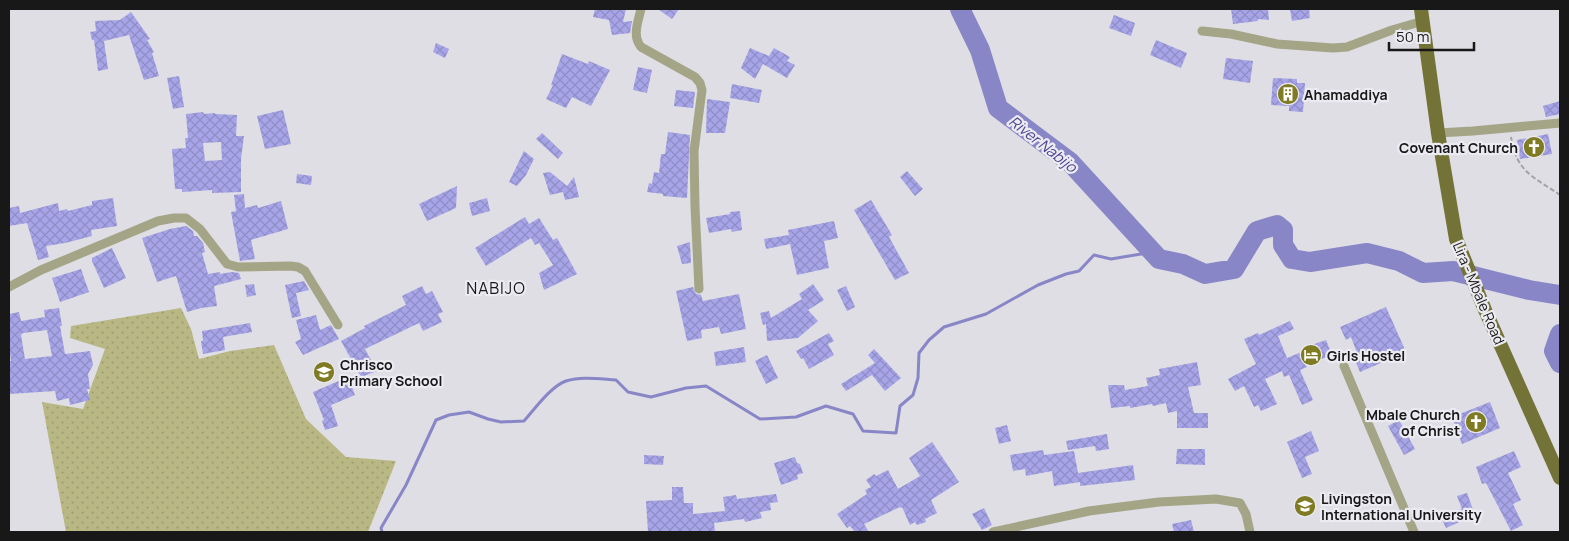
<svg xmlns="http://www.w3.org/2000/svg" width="1569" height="541" viewBox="0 0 1569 541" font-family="Manrope,sans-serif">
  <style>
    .garden { fill: url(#garden-dots) }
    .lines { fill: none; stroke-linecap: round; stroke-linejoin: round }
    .stream { stroke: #8986c7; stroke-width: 3 }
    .river { stroke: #8986c7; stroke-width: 20 }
    .building { fill: url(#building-cross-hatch); fill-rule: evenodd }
    .path { stroke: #a2a2a7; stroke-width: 2; stroke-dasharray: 5 2.5; stroke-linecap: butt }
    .street { stroke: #a4a486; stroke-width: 9 }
    .primary { stroke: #747337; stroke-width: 14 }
    .labels { text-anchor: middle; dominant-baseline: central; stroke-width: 4.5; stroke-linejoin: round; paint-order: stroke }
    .poi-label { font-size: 14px; font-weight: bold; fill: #181819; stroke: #ebebf1; text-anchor: start }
    .street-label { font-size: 14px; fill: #181819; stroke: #ebebf1 }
    .water-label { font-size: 15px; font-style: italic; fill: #4d4392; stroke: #ebebf1 }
    .quarter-label { font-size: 16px; letter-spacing: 1px; fill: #181819; stroke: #ebebf1 }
  </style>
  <defs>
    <pattern id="garden-dots" width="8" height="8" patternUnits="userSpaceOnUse" patternTransform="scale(1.25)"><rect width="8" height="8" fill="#b9b884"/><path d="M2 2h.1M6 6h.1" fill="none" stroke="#9e9d71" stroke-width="1.8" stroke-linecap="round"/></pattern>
    <pattern id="building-cross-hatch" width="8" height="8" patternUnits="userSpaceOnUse" patternTransform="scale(1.25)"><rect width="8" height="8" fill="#a7a5e8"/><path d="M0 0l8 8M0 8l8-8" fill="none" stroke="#8f8dc6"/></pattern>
  </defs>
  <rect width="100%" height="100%" fill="#dedee4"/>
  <polygon class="garden" points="181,308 191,329 199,359 230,351 274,345 306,419 346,457 396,461 368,532 66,532 42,402 83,409 105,349 70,338 71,326"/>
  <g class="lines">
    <path class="stream" d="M 382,532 L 381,528 L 406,485 L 436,420 L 449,415 L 469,412 L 488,419 L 501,422 L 524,421 C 534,410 551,386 566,381 C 581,376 600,379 616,380 L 628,392 L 651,397 L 686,388 L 706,386 L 760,419 L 796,417 L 826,406 L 853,414 L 863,431 L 896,433 L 900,406 L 913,395 L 918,378 L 919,353 L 929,340 L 944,327 L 986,314 L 1038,285 L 1066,274 L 1079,271 L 1094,255 L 1111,259 L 1153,252"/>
    <g class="river">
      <polyline points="960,9 980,50 998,108 1070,162 1159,259 1183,264 1205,274 1234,269 1257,231 1277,225 1283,230 1283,245 1292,259 1310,262 1367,253 1399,261 1423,273 1453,271 1529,290 1560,295"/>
      <polyline points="1560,334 1554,351 1560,363"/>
    </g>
  </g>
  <g class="building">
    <polygon points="595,9 626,9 623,22 632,21 630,33 612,35 609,20 593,17"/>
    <polygon points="658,9 679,9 672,19"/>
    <polygon points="1231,9 1268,9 1269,20 1258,19 1258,21 1233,24"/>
    <polygon points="1290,9 1309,9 1310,18 1292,21"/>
    <polygon points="131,12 150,39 147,40 154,52 152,53 159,76 144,80 129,35 104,41 108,69 98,71 94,40 92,40 90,32 96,31 95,21 120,20"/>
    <polygon points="1114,15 1135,23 1131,36 1109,28"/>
    <polygon points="1156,40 1187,53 1181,68 1150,55"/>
    <polygon points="436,43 449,49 445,58 433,52"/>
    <polygon points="750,48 769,56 774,48 790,57 787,61 795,65 787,78 763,64 755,79 741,68"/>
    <polygon points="562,54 588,64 589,61 610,70 591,106 572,97 566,108 546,99 553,85 551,85"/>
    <polygon points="1226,58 1253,61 1250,83 1223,79"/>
    <polygon points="638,67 652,70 647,93 633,90"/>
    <polygon points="179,76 184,107 173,109 167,78"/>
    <polygon points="1273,78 1297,79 1297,83 1305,83 1303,112 1289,111 1289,106 1271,105"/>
    <polygon points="732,84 762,90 759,103 730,98"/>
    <polygon points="676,90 695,92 693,108 674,106"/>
    <polygon points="707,99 730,102 725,133 706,133"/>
    <polygon points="1560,101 1560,114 1546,117 1543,106"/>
    <polygon points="283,110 291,144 265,149 257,116"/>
    <path d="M 203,112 L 204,114 L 215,113 L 215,114 L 237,115 L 236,136 L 244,136 L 241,159 L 241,192 L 212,193 L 212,190 L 182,192 L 182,189 L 175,189 L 172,149 L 186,148 L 185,138 L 188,138 L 186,114 ZM 221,142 L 222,160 L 205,161 L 203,143 Z"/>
    <polygon points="668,132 690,135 687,198 663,196 663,194 647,192 649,183 652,184 654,172 659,173 661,154 665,154"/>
    <polygon points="542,133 563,153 558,159 536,139"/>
    <polygon points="1548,134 1552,154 1520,159 1517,140"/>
    <polygon points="524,151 534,159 526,175 517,186 509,182"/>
    <polygon points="907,171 923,189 915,196 900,177"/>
    <polygon points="550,172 567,186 574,177 579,197 565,200 563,192 550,195 543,173"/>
    <polygon points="297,174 312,176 311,185 296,183"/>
    <polygon points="457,186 456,208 427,221 419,204"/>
    <polygon points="244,194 245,208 257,205 258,208 281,201 288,229 251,240 255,259 240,261 231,212 236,211 234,195"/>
    <polygon points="113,198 117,226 91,230 92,236 65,243 46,246 49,257 38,260 27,223 9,226 9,208 19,206 20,213 58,203 59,211 67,209 68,211 92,205 92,201"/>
    <polygon points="487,198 490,211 472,216 469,203"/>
    <polygon points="871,200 892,235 889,237 909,273 895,280 854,210"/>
    <polygon points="740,211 742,230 732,232 731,229 709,233 706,218 730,214 730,212"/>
    <polygon points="525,217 529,224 539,218 553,240 557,238 577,274 544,290 539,273 553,265 539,243 535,245 531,238 486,266 475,248"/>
    <polygon points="834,221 838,238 824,241 829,268 797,275 790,244 766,249 764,239 789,235 788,230"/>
    <polygon points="186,226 193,231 194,236 197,236 203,243 205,252 202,253 208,274 220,272 220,274 232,272 239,273 241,279 214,286 217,306 201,308 187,312 176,276 157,282 142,238 170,229"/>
    <polygon points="690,242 691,263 682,264 677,246"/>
    <polygon points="112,248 126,278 104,288 92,261 92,258"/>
    <polygon points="81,269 89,292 60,302 52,278"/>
    <polygon points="304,281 309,290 296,293 301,316 292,318 285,285"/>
    <polygon points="254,284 256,295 247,297 245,285"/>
    <polygon points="813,284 824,300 808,310 818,321 798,338 767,341 766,324 763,325 760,313 769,311 771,318 802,299 799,294"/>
    <polygon points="422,286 426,294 432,291 443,312 438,314 442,322 423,331 419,323 365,349 377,371 361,377 341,341 365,328 364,326 406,305 402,296"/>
    <polygon points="846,286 855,307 847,311 837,290"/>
    <polygon points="693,287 696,294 701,295 703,301 739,294 746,329 721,334 719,327 701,330 702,338 687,341 676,291"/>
    <polygon points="1386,307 1406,352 1360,372 1355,360 1359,358 1351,337 1346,340 1340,327"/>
    <path d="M 59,308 L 62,326 L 60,326 L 65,354 L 90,351 L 93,365 L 88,374 L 90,389 L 87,389 L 90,400 L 70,405 L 69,398 L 57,401 L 55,391 L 9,394 L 9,361 L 11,361 L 9,347 L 9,314 L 19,312 L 21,321 L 45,317 L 44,310 ZM 47,330 L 52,356 L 25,359 L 21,335 L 23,333 Z"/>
    <polygon points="316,315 320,330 331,325 339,339 303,355 295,342 301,339 296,320"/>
    <polygon points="1290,321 1294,329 1278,336 1287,358 1304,351 1303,348 1326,340 1332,355 1305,365 1307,367 1300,370 1313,400 1302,405 1289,375 1284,377 1282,371 1265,379 1277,404 1261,411 1258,405 1254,407 1244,386 1235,391 1228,379 1256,364 1244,339 1258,333 1259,335"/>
    <polygon points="250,323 252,332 223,337 225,350 203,354 201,341 203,341 202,331"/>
    <polygon points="829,333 834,341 828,344 834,355 809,369 803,358 801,359 796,351"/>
    <polygon points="744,347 746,362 716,366 714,352"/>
    <polygon points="874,349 901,378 885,391 872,375 846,391 841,384 875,363 868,355"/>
    <polygon points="767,355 778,378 766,384 755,361"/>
    <polygon points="1197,362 1201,385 1188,387 1194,413 1208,413 1208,428 1177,428 1177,411 1168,413 1166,403 1153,406 1152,404 1130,408 1130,406 1111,408 1108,385 1124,385 1125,390 1148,386 1146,378 1160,375 1159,369"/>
    <polygon points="348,377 355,395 331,405 338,426 325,430 322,421 324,420 313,392"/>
    <polygon points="1490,402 1500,428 1462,444 1452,417"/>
    <polygon points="1399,420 1415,449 1404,455 1388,426"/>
    <polygon points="1007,425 1011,441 999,444 995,428"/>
    <polygon points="1311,431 1319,451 1305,457 1312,474 1302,478 1287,442"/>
    <polygon points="1107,434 1109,449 1096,451 1095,446 1068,450 1066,441"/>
    <polygon points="932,442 959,482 931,500 937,513 925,519 926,522 917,525 915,522 910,525 902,507 901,508 900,507 864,524 869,532 855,532 850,526 847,528 837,514 867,494 865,490 871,487 866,480 874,474 876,476 888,470 898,489 920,476 909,458"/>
    <polygon points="1177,449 1205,449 1205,465 1176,464"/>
    <polygon points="1043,450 1044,455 1074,451 1078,473 1133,465 1135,480 1080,486 1080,482 1054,486 1052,471 1026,476 1025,469 1013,471 1010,455"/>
    <polygon points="1514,451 1521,467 1508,473 1521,500 1513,504 1523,525 1511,531 1486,483 1482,484 1476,467"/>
    <polygon points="644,455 664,456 663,465 644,464"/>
    <polygon points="795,457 797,463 800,464 803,473 797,475 798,479 781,485 774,463"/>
    <polygon points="672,487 683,487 684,503 693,503 693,514 725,511 723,497 736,495 737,499 776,494 778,502 770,503 771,510 760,512 762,518 745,522 744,519 714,523 715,531 648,532 646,501 672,500"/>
    <polygon points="1467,493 1475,515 1446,528 1441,517 1462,509 1457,496"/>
    <polygon points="984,508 992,525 982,530 972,514"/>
    <polygon points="1191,520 1194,532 1174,532 1172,524"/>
  </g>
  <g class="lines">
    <path class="path" d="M 1511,137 C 1516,172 1534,177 1560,195"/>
    <g class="street">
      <path d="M 641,9 C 638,22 632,36 641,47 L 695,77 L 700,83 L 702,90 L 694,151 L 695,207 L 699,289"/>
      <polyline points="1202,31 1231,34 1277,44 1333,48 1347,47 1392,30 1423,21"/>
      <polyline points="1438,133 1473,131 1560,123"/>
      <polyline points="9,287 41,270 158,221 174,218 186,218 200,229 227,264 238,267 290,266 298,267 305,271 338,325"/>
      <polyline points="1344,366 1414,532"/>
      <polyline points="993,532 1089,511 1159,502 1216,499 1240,503 1246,514 1250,532"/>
    </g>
    <polyline class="primary" points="1421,9 1438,133 1456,239 1485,310 1560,478"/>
  </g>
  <defs>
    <g id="building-disc" transform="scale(1.125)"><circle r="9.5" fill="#7e7b23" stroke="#ebebf1"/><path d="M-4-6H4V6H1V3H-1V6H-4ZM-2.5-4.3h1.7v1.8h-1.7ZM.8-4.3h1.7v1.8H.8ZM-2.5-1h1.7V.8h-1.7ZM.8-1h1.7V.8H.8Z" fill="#fff"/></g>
    <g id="church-disc" transform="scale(1.125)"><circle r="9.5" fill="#7e7b23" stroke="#ebebf1"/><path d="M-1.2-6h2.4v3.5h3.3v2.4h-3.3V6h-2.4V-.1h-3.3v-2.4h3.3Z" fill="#fff"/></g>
    <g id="hotel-disc" transform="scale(1.125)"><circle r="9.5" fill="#7e7b23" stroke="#ebebf1"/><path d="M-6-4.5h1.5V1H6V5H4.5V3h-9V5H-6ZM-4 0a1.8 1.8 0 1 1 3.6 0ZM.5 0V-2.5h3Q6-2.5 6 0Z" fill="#fff"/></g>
    <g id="school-disc" transform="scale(1.125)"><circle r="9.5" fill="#7e7b23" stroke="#ebebf1"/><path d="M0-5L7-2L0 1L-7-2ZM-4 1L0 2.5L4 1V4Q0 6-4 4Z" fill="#fff"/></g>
    <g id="university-disc" transform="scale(1.125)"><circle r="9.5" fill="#7e7b23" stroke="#ebebf1"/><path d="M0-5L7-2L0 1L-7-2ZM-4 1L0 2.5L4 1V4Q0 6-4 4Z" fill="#fff"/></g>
  </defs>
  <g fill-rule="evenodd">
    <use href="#building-disc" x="1288" y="94"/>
    <use href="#church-disc" x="1534" y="147"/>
    <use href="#hotel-disc" x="1311" y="355"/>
    <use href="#school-disc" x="324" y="372"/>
    <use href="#church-disc" x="1476" y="422"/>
    <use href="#university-disc" x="1305" y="506"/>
  </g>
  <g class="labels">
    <g class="poi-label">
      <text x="1304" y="94">Ahamaddiya</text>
      <text x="1518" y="147" text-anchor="end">Covenant Church</text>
      <text x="1327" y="355">Girls Hostel</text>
      <text x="340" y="364">Chrisco<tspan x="340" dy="16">Primary School</tspan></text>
      <text x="1460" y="414" text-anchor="end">Mbale Church<tspan x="1460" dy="16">of Christ</tspan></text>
      <text x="1321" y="498">Livingston<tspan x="1321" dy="16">International University</tspan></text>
    </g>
    <g class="street-label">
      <text transform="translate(1479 293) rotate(67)">Lira - Mbale Road</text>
    </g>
    <g class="water-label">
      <text transform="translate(1043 144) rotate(38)">River Nabijo</text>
    </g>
    <g class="quarter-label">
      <text x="496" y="288">NABIJO</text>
    </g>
  </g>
  <rect width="1569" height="541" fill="none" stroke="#181819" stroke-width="20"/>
  <path d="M1389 42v8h85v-8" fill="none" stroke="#181819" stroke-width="2.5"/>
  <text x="1396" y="42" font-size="15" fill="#181819" stroke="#ebebf1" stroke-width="4" paint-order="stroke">50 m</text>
</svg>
